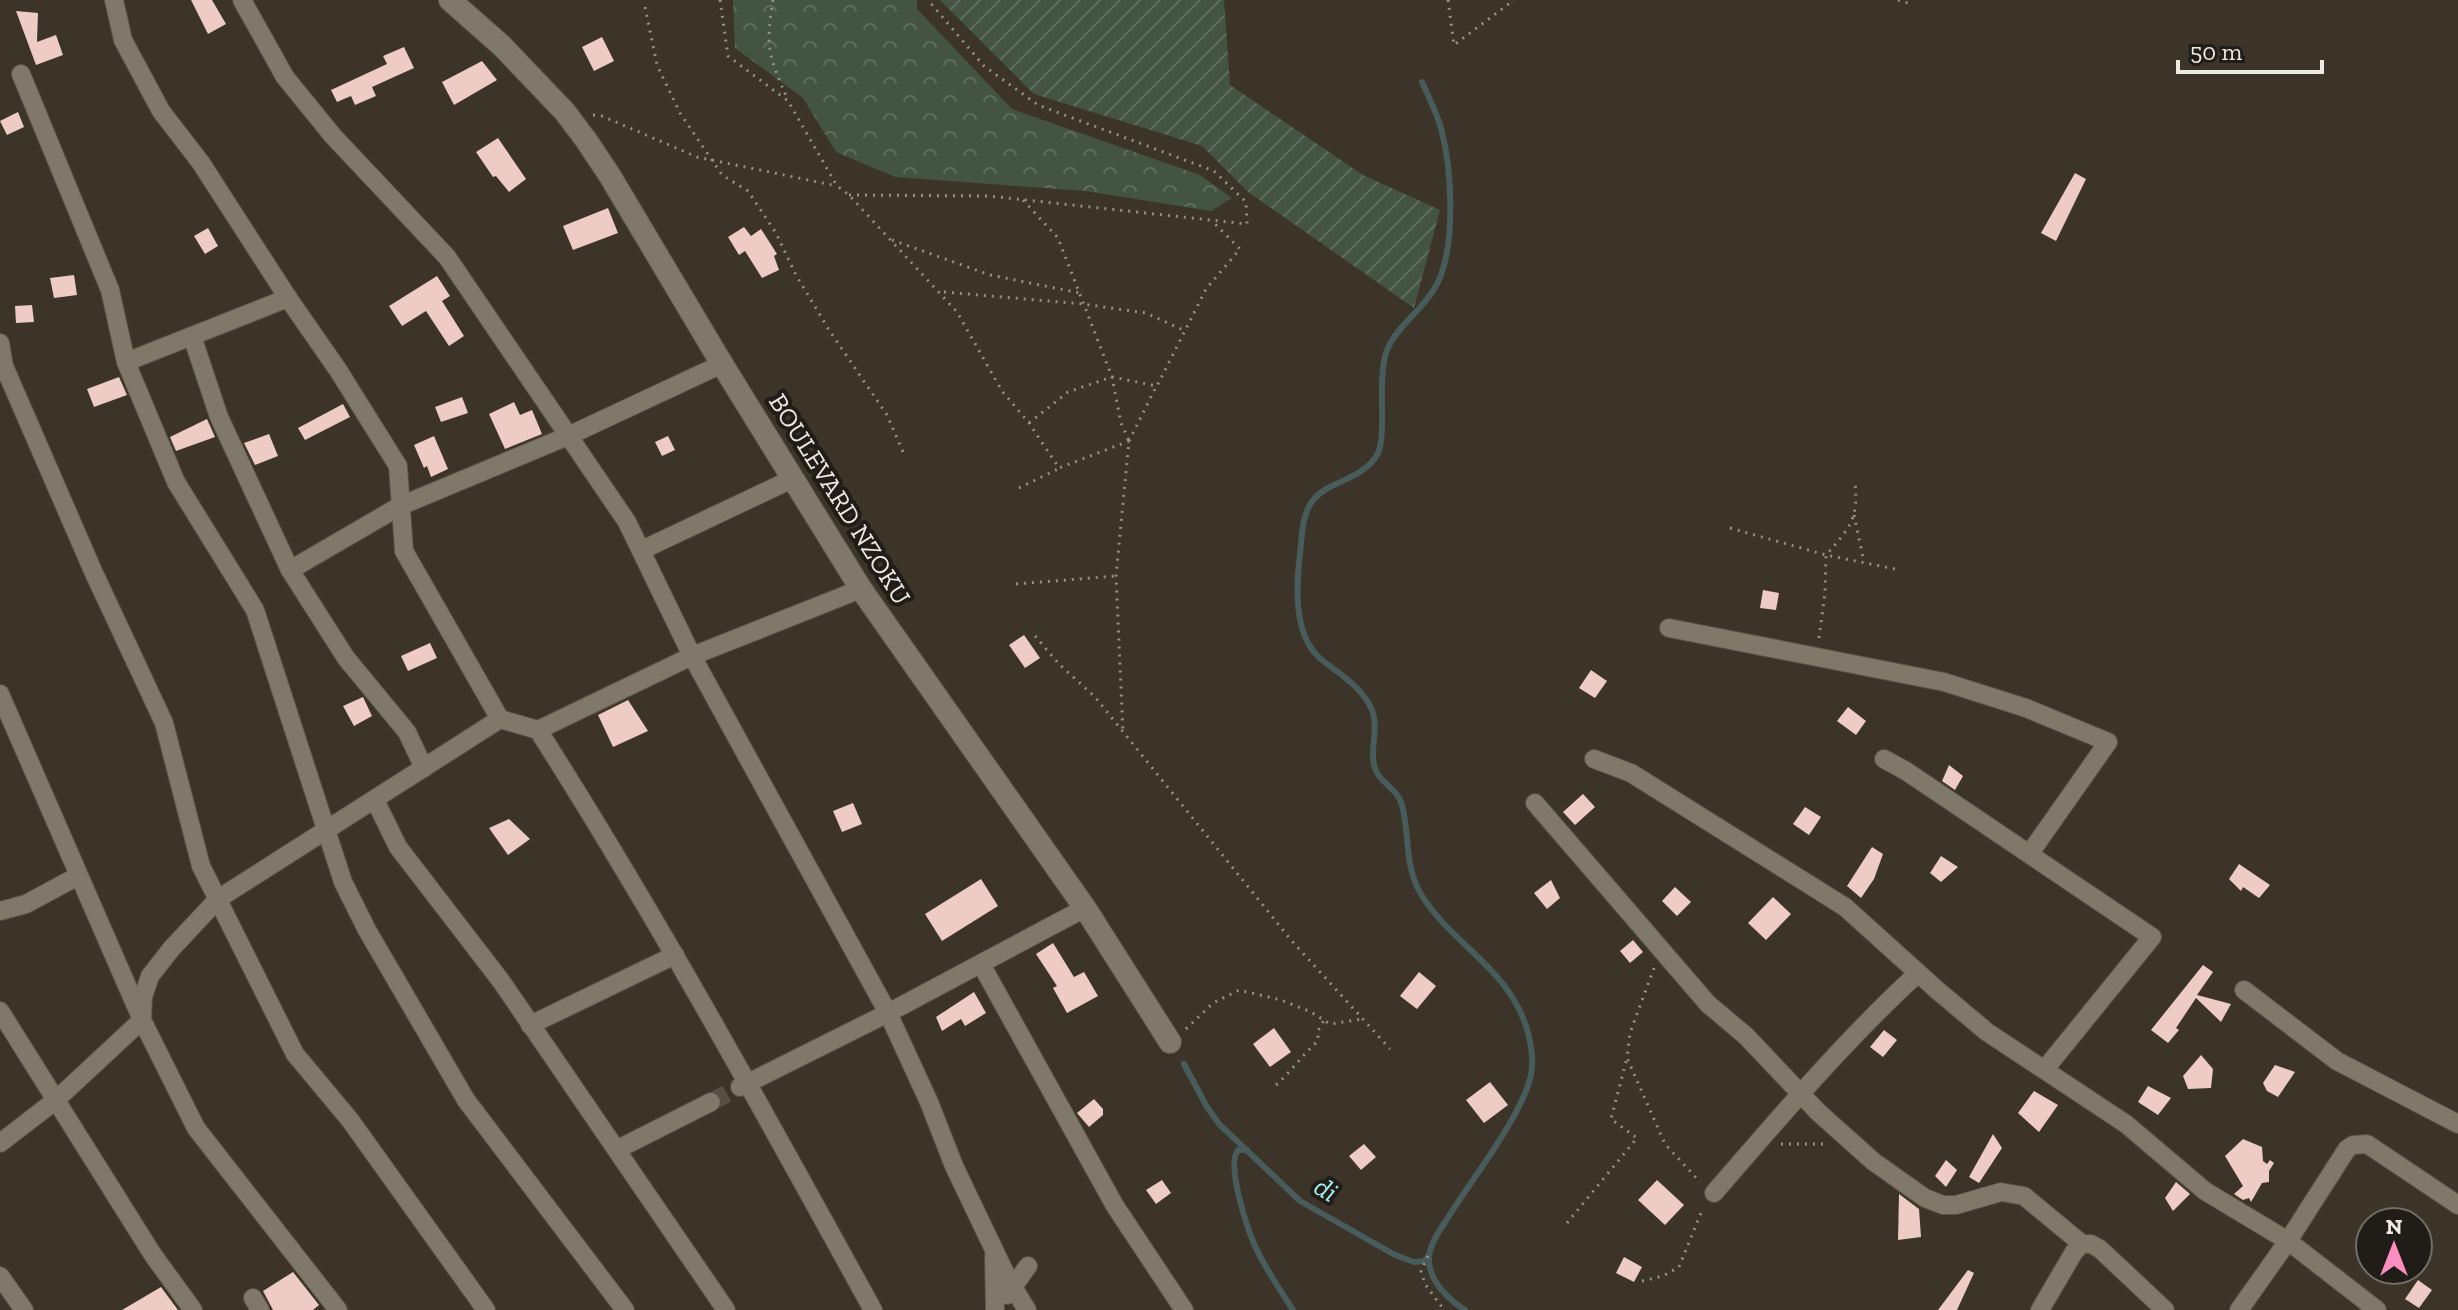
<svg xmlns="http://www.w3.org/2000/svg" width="2458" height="1310" viewBox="0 0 2458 1310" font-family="'Zilla Slab',serif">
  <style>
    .forest { fill: url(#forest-crowns) }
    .garden { fill: url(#garden-furrows) }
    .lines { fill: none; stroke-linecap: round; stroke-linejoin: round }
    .stream { stroke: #475c5b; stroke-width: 6 }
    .building { fill: #eecbc4 }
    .minor-tunnel { stroke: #574f44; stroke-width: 18; stroke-dasharray: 18 9; stroke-linecap: butt }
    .minor-casing { stroke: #585147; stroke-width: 20 }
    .tertiary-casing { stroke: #585147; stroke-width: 24 }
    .path { stroke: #968f86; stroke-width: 3; stroke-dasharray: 2 6; stroke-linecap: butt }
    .minor { stroke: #80786a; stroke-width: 18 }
    .tertiary { stroke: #80786a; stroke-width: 22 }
    .labels { text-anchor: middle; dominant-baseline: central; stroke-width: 8; stroke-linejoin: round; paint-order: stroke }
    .street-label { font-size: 26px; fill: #eee9e2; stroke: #201c17 }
    .water-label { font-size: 28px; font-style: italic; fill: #a6edf0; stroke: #201c17 }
  </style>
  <defs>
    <pattern id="forest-crowns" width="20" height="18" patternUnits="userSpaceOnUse" patternTransform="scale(2)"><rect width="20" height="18" fill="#445443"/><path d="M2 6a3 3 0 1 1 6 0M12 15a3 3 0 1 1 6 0" fill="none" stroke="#5f6d5e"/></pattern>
    <pattern id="garden-furrows" width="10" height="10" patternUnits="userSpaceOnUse" patternTransform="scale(2)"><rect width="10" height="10" fill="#445443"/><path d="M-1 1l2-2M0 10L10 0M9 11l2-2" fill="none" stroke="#5f6d5e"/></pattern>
  </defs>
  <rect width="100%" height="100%" fill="#3c3428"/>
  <polygon class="forest" points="733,0 917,0 917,9 1012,109 1200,175 1232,198 1211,211 1085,191 895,177 836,152 803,98 735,48"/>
  <polygon class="garden" points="940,0 1224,0 1230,85 1363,175 1440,210 1414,308 1248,192 1202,146 1034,94"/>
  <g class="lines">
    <g class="stream">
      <path d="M 1422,82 C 1429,97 1436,112 1441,128 C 1452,170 1456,243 1438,282 C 1425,309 1397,325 1387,350 C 1376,379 1388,437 1377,455 C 1362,480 1329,481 1314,499 C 1302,512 1302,537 1300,553 C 1296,587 1293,637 1322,660 C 1340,674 1363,688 1372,710 C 1379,729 1370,747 1374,765 C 1378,783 1397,787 1402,805 C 1410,835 1404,866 1421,894 C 1450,943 1506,966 1526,1026 C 1531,1042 1534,1059 1531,1075 C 1522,1116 1472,1179 1449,1216 C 1441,1229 1428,1245 1429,1260 C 1429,1281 1449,1300 1465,1310"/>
      <polyline points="1184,1064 1207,1107 1219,1124 1300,1201 1395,1255 1414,1262 1425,1261 1428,1256"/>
      <path d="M 1247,1150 L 1238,1150 C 1226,1165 1247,1228 1255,1246 C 1265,1268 1280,1290 1293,1310"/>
    </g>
  </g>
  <g class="building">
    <polygon points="191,0 212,0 226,24 208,34"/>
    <polygon points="16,11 38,13 37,42 56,35 63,55 36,65"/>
    <polygon points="602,37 614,61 594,71 582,47"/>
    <polygon points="404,47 414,68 372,87 376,96 355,105 351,96 337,102 331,90 387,64 383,56"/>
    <polygon points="482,61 497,80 454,105 442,82"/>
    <polygon points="18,112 24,127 7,135 0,121"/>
    <polygon points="498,138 526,179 509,192 496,176 493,177 476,152"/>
    <polygon points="2075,173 2086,179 2056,241 2041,233"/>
    <polygon points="608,208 618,233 573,250 563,226"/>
    <polygon points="744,227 751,236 761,229 777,254 774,256 779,270 762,278 745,251 739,255 728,237"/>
    <polygon points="208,228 218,246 205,254 194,236"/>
    <polygon points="74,275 77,295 54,298 50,278"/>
    <polygon points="437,276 450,296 442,301 464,336 449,346 426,311 402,326 389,306"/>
    <polygon points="32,305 34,322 16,323 15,306"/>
    <polygon points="119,377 127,395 94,407 87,389"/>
    <polygon points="462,397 468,413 441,422 435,407"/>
    <polygon points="514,402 520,415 532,410 542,434 505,449 489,414"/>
    <polygon points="343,404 350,417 305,440 298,428"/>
    <polygon points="207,419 215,437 176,451 170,437"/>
    <polygon points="269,434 278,456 255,465 244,443"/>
    <polygon points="434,436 448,469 431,477 427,466 424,468 414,445"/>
    <polygon points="668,436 675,450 662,456 655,442"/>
    <polygon points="1763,590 1779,593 1776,610 1760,608"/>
    <polygon points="1024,635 1040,658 1025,668 1009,645"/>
    <polygon points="430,643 437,658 408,671 401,656"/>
    <polygon points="1591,670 1607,681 1595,698 1579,688"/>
    <polygon points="363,697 372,716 354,726 343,706"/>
    <polygon points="628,700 648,731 613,747 598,715"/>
    <polygon points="1848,707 1866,721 1856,735 1837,721"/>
    <polygon points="1949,765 1963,776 1955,790 1942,781"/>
    <polygon points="1583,794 1595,807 1575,825 1563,812"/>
    <polygon points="853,803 862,824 842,832 833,811"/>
    <polygon points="1805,807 1821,817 1809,835 1793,824"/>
    <polygon points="509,819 530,839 508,855 489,828"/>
    <polygon points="1872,847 1883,854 1874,879 1861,898 1847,886"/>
    <polygon points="1941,856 1958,867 1941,882 1930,873"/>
    <polygon points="2239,864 2270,885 2259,898 2243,887 2241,891 2229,879"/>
    <polygon points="981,879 998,906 942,941 925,914"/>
    <polygon points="1551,880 1560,898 1547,909 1534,893"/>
    <polygon points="1675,887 1691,902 1677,916 1662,901"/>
    <polygon points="1773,897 1791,914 1766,940 1748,923"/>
    <polygon points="1633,940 1643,952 1630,963 1620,951"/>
    <polygon points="1053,943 1074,977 1084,972 1098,996 1067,1013 1053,988 1057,986 1036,954"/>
    <polygon points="2203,965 2213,972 2197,995 2231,1004 2221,1022 2196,998 2176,1028 2179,1030 2168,1043 2151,1030"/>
    <polygon points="1419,972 1436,986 1417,1009 1400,996"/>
    <polygon points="974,992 986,1013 965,1026 961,1019 942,1031 936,1017"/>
    <polygon points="1274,1028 1291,1052 1270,1067 1253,1044"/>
    <polygon points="1884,1030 1897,1040 1883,1057 1870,1047"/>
    <polygon points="2201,1055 2213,1069 2211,1088 2188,1089 2183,1076"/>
    <polygon points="2275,1065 2295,1072 2278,1097 2267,1091 2263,1083"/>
    <polygon points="1490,1082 1508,1105 1484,1123 1466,1100"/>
    <polygon points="2148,1086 2171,1098 2158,1115 2138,1102"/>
    <polygon points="2034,1091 2058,1105 2039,1132 2018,1113"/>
    <polygon points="1094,1099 1103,1109 1103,1115 1089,1127 1077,1113"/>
    <polygon points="1993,1134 2002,1148 1979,1183 1969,1177"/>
    <polygon points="2243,1139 2262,1147 2263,1161 2267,1164 2270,1160 2274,1163 2269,1171 2269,1182 2262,1183 2251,1202 2249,1198 2243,1200 2234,1194 2243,1186 2225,1156"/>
    <polygon points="1364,1144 1376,1157 1361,1170 1349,1156"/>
    <polygon points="1946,1160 1957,1170 1946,1187 1935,1176"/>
    <polygon points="1162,1180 1171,1193 1156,1204 1146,1190"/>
    <polygon points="1657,1180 1684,1205 1665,1225 1638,1200"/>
    <polygon points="2176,1182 2190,1194 2173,1211 2165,1198"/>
    <polygon points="1899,1194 1919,1209 1921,1237 1898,1240"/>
    <polygon points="1624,1257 1642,1267 1634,1282 1616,1273"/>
    <polygon points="1968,1270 1974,1273 1957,1310 1938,1310"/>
    <polygon points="293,1272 319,1305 313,1310 273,1310 263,1291"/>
    <polygon points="2418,1280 2432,1290 2419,1308 2405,1299"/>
    <polygon points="161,1287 178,1310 122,1310"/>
  </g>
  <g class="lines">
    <polyline class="minor-tunnel" points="711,1102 739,1087"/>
    <g class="minor-casing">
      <g id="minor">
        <path d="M 114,0 L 123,40 L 161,111 L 201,163 L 288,298 L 338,370 L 398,466 L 404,551 L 500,719 L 538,730 C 658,918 765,1114 873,1310"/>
        <polyline points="242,0 285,77 333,136 447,257 627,522 692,656 888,1013 929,1102 954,1166 1008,1279 1027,1310"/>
        <polyline points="21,74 110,290 126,362 176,482 255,610 343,882 367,930 466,1100 625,1310"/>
        <polyline points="192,336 219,417 290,570 346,658 407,732 424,768"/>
        <polyline points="0,343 4,366 93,571 164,723 201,866 295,1054 350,1120 486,1310"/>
        <polyline points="126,362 288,298"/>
        <polyline points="642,550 792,479"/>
        <polyline points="290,570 400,506 568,436 722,364"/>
        <polyline points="1669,628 1944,682 2026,708 2108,742 2030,853"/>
        <polyline points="0,694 142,1020 196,1128 338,1310"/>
        <polyline points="538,730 692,656 861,589"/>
        <polyline points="1594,759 1631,773 1845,907 1937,990 1987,1032 2126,1124 2205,1191 2288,1241 2377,1310"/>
        <polyline points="1884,759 1906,771 2152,937 2045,1069"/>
        <polyline points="375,800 398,847 501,981 726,1310"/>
        <polyline points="1535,803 1708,1004 1746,1036 1818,1112 1874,1162 1925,1198 1943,1205 1956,1205 2001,1192 2024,1196 2082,1244"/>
        <polyline points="0,911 26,904 78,876"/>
        <polyline points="981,964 1115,1206 1184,1310"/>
        <polyline points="2244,990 2337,1061 2458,1124"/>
        <polyline points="0,1011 153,1255 193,1310"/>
        <polyline points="530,1025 675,955"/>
        <polyline points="740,1087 888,1013 1085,908"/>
        <polyline points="0,1143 56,1100 142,1020 143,997 150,976 172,948 218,899 500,719"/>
        <polyline points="618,1149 711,1102"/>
        <path d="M 1714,1193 C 1780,1117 1844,1041 1918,973"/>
        <polyline points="994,1256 995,1310"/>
        <polyline points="0,1276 24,1310"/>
        <polyline points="1007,1295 1028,1266"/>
        <polyline points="253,1298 260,1310"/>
        <polyline points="2040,1310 2074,1252 2082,1244 2091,1244 2100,1249 2165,1310"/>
        <polyline points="2239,1310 2288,1241 2347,1149 2353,1145 2367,1144 2458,1205"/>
      </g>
    </g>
    <g class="tertiary-casing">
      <polyline id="tertiary" points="450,0 502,46 565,112 586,140 610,176 722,364 861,589 1085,908 1170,1042"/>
    </g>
    <g class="path">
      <polyline points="720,0 728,56 788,101 837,186 849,195 957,312 1002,391 1029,423 1059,468 1129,441 1116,576 1123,733"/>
      <path d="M 773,0 C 765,48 769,57 788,100"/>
      <polyline points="1448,0 1454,45 1514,0"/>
      <polyline points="1898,0 1911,4"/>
      <polyline points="645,7 657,65 680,113 722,175 748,191 776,233 796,275 829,330 887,415 903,452"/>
      <polyline points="593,115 602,116 697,157 837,186"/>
      <polyline points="849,195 989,196 1247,224 1246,202 1214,171 1038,105 984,66 928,0"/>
      <polyline points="1023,200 1058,238 1112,377 1121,423 1129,441"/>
      <polyline points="892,240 990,275 1080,293"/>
      <polyline points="944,292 1083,304 1146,313 1183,330"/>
      <polyline points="1029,423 1068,392 1112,377 1157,386 1206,289 1240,249 1212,221"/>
      <polyline points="1129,441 1156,387"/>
      <polyline points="1019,488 1058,469"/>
      <polyline points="1854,515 1864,562"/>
      <polyline points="1730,528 1826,555 1895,569"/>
      <polyline points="1016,584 1116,576"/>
      <polyline points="1035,636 1059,664 1095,697 1291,940 1390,1049"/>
      <path d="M 1819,638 L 1825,593 L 1826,555 C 1849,529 1859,519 1855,482"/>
      <polyline points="1654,968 1630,1033 1627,1058 1665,1144 1700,1182"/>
      <polyline points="1186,1029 1213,1003 1239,990 1281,1000 1311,1012 1330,1024 1362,1019"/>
      <path d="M 1276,1085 C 1292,1071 1302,1055 1318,1041 L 1318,1031 L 1324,1020"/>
      <polyline points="1781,1144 1825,1144"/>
      <polyline points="1567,1223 1637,1138 1611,1119 1627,1058"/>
      <polyline points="1428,1256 1421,1271 1425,1284 1444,1310"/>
      <polyline points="1642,1281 1663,1276 1679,1267 1703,1208"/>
    </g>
    <use href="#minor" class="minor"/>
    <use href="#tertiary" class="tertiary"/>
  </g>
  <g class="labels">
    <g class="street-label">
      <text transform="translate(840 499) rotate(58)">BOULEVARD NZOKU</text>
    </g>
    <g class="water-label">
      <text transform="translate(1326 1189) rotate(32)">di</text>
    </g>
  </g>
  <g transform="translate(2394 1246)"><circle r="38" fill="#201c17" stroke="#726e68" stroke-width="2"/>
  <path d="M0-6L14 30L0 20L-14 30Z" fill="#fd8ebf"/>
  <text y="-12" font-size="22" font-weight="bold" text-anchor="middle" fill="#eee9e2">N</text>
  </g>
  <path d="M2178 60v12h144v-12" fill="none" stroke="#eee9e2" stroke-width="4"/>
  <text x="2190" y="60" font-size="24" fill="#eee9e2" stroke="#201c17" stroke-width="6" paint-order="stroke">50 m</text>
</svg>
